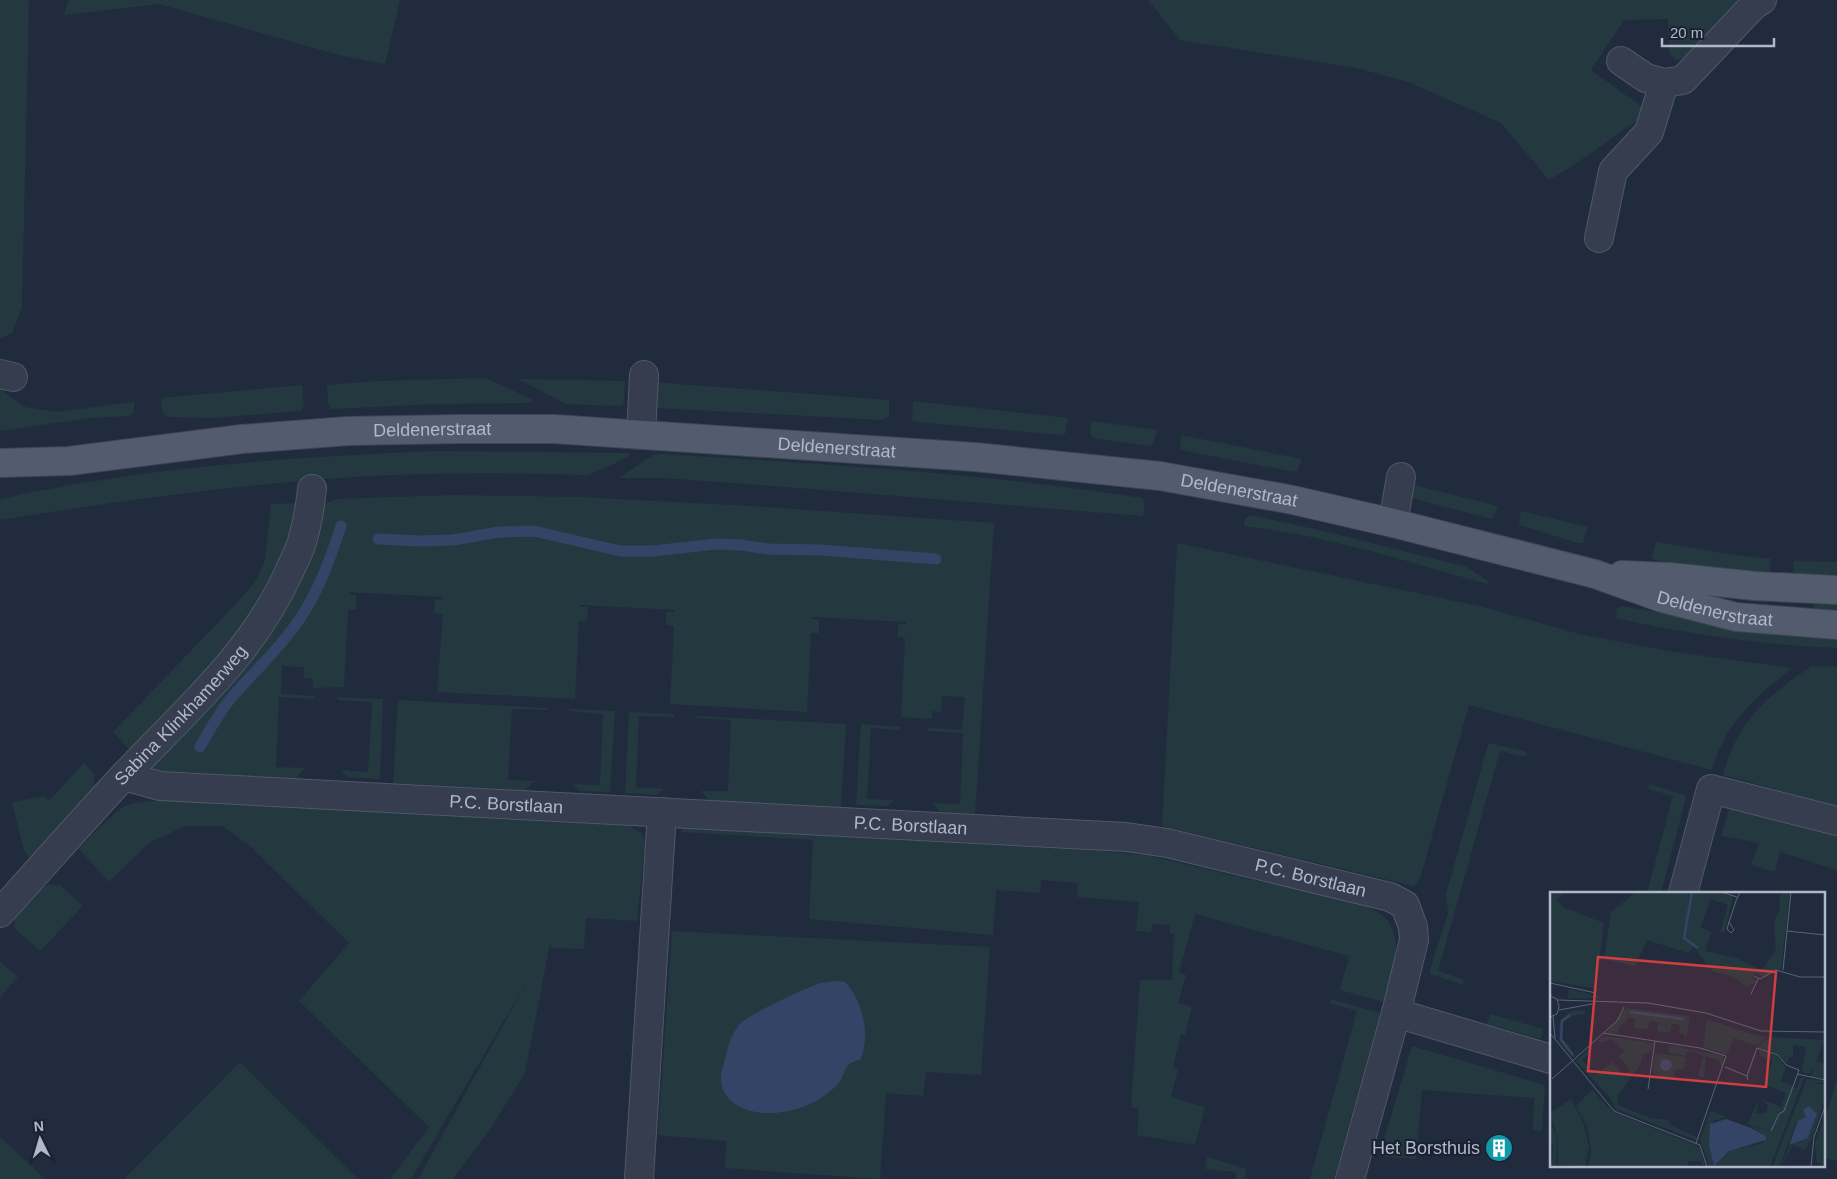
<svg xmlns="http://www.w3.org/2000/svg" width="1837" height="1179" viewBox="0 0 1837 1179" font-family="Helvetica,sans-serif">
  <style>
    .green { fill: #23393f }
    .water { fill: #344466 }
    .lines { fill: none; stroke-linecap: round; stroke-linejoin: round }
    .stream { stroke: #344466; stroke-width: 11 }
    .minor-casing { stroke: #515868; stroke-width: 30 }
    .major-casing { stroke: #3f4656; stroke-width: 30 }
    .minor { stroke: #353d4e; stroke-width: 28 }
    .major { stroke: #535c6e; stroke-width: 28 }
    .labels { text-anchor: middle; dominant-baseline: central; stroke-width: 4.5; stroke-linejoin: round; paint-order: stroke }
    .street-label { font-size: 18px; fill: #b1b8c9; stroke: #1b2232 }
    .poi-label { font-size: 18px; fill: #b1b8c9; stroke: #1b2232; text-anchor: end }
    .inset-river { fill: none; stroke: #344466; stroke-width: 2.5 }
    .inset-road { fill: none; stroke: #5b6376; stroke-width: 1 }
    .view { fill: #d03e40; fill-opacity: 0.15; stroke: #d03e40; stroke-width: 2.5 }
    .inset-edge { fill: none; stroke: #b1b8c9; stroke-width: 2.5 }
  </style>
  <rect width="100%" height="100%" fill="#212b3e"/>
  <g class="green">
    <polygon points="0,0 29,0 22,306 13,332 0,339"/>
    <polygon points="68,0 400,0 385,64 339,55 159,4 64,15"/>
    <polygon points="1148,0 1764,0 1695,56 1676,60 1669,53 1668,19 1624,20 1591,70 1649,112 1577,163 1549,180 1501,123 1411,83 1357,68 1180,40"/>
    <polygon points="485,378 532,399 531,403 432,404 333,409 330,408 328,403 327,385 378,381"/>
    <polygon points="518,379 625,381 624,403 622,406 618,406 566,404"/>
    <polygon points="652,382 889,400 889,416 882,420 657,408 655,407"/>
    <path d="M 302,385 L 304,407 L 300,411 L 212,418 L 170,417 C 160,416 162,407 161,398 Z"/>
    <polygon points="0,389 25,407 56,412 134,402 134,412 129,416 90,418 0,431"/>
    <polygon points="913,401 1068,418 1065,434 1062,435 915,422 912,420"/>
    <polygon points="1092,421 1157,430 1153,445 1150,446 1093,438 1090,433"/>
    <polygon points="1181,435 1302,459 1297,471 1294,472 1186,451 1180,449"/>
    <path d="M 437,451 L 619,453 L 629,453 L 629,456 L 608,467 L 588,475 C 516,473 444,472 372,476 C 247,483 123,500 0,520 L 0,499 C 143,467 290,457 437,451 Z"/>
    <path d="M 663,454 C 823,464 983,473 1142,498 C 1146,503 1144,509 1143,516 L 773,486 L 662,478 L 619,478 L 653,455 Z"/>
    <polygon points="1413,485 1498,506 1493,518 1488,518 1419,500 1414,498 1411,494"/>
    <polygon points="453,495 581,497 750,506 994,523 975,815 942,814 932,803 960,804 963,733 928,731 928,728 962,730 965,697 942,696 941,712 932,711 932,719 901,717 905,638 897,637 898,624 906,624 906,622 812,617 812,619 819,620 819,633 811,633 807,712 670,704 674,626 666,625 666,612 674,612 675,610 580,605 580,607 588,607 587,621 579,621 575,699 437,692 443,614 434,613 435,599 443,600 443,597 349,592 349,595 356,595 356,609 348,610 344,687 313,688 313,679 304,678 304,667 282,666 281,694 315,696 315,699 279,697 276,767 305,768 295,779 190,772 162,772 154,770 152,764 183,725 266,639 293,592 320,506 336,499"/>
    <polygon points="299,503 295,532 241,638 131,751 113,732 231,609 256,581 265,560 271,504"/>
    <polygon points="1521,511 1588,527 1583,543 1578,543 1522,526 1519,523"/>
    <path d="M 1251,515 L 1328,532 L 1467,567 L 1489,582 L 1487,584 C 1409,562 1325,535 1244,526 L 1245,518 Z"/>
    <polygon points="1656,542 1727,554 1771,559 1769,572 1766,576 1655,560 1652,557"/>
    <path d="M 1177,543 L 1484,607 L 1579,634 L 1674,652 L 1792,668 C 1753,699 1726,722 1712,770 L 1469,705 L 1420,879 L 1414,886 L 1162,826 Z"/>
    <polygon points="1794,561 1837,562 1837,580 1795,578 1793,574"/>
    <polygon points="1815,600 1837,600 1837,615 1813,611"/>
    <path d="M 1622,606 L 1697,619 L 1837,632 L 1837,648 C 1762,645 1688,634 1615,618 L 1617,608 Z"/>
    <path d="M 1811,666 L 1837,667 L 1837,806 L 1723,775 C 1738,719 1766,698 1811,666 Z"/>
    <polygon points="337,697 383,699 380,779 347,777 341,770 368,772 372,702 338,700"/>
    <polygon points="398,700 547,708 547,710 512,709 508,780 535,781 525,790 393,783"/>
    <polygon points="569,709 615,711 610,792 580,791 573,784 600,785 603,714 569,711"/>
    <polygon points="629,712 674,714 674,717 639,716 636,787 664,789 656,795 625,793"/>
    <polygon points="697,716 846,724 841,807 710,801 701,791 728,791 731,720 697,718"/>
    <polygon points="861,724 900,727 900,730 871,728 867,799 894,800 888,806 856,805"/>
    <polygon points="1490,743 1527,752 1526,757 1500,751 1438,971 1463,979 1464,985 1430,974 1430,970 1448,913 1446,894 1488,745"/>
    <polygon points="84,763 94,774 94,788 37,851 29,857 24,851 12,802 45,796 49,801"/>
    <polygon points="1649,784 1685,795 1686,797 1661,893 1647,893 1673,796 1648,789"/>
    <path d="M 190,801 L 630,826 L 642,834 L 645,843 L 637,921 L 586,918 L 584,949 L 552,948 L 550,943 L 525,1073 L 489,1131 L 453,1179 L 418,1179 L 531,975 L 411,1179 L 390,1179 L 429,1127 L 299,1001 L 349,943 L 248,844 L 222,826 L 185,826 L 149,843 L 109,882 L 79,849 C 91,837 114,810 128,805 C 148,799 171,802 190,801 Z"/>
    <polygon points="1733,808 1837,835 1837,870 1780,852 1775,872 1751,865 1759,843 1721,836 1729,809"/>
    <path d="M 689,828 L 1100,851 L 1151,856 L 1368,907 C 1374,911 1384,915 1388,921 C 1405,947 1390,976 1383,1002 L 1340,990 L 1349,956 L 1195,914 L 1179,972 L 1186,975 L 1178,1003 L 1192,1007 L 1185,1035 L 1181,1034 L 1173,1067 L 1178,1069 L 1171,1097 L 1205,1107 L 1195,1145 L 1137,1135 L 1139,1109 L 1131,1107 L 1140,980 L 1172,980 L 1174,934 L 1170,933 L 1169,925 L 1152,924 L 1151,932 L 1136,931 L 1139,902 L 1077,897 L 1078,883 L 1041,880 L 1040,893 L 996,890 L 993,935 L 809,919 L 813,840 L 681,832 L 683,829 Z"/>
    <polygon points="46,885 60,885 83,906 40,951 14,928 15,917"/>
    <polygon points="672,931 990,947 981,1075 926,1072 923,1096 886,1093 880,1179 725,1168 726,1141 658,1135"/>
    <polygon points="0,962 18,977 0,997"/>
    <polygon points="1331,999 1380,1013 1334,1179 1310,1179 1357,1011 1330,1003"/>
    <polygon points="1490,1014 1543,1029 1541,1039 1487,1024"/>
    <polygon points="1412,1046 1545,1085 1542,1131 1533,1130 1534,1098 1422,1090 1416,1159 1379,1156"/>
    <polygon points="240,1062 358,1179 124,1179"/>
    <polygon points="1837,1078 1837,1161 1823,1157 1823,1128"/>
    <polygon points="0,1137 45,1179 0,1179"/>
    <polygon points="1207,1157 1247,1169 1244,1179 1236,1179 1236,1172 1205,1169"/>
  </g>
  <path class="water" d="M 836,981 L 845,982 C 863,1001 871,1036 860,1060 C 842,1062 847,1075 836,1086 C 817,1105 790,1114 763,1113 C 744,1112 720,1100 721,1078 C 721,1071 724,1063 726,1056 C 728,1044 733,1031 742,1022 C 751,1014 809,986 821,983 C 826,982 831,982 836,981 Z"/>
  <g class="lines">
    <g class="stream">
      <polyline points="378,539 419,541 453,540 499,532 534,531 620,551 653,551 716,544 741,545 768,549 821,550 936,559"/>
      <path d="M 200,747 C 209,731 217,716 228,702 C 251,674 279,650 299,620 C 319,591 330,559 341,526"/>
    </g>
    <g class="minor-casing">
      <g id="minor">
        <polyline points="1621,61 1646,78 1664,83 1683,80 1754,5 1762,0"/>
        <polyline points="1599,238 1613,171 1649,132 1664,83"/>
        <polyline points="0,374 13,377"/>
        <polyline points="641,435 644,375"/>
        <polyline points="1393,523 1401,477"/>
        <path id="s1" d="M 124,776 L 160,786 L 1126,837 L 1167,843 L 1390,897 L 1405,905 L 1413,927 L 1414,940 L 1396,1013 L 1350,1179"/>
        <polyline points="1683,893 1711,789 1837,821"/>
        <path id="s2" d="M 0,913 C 41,868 81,822 122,778 C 183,713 252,655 289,572 C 293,563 298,554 301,545 C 307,526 310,508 312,489"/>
        <polyline points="1396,1013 1551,1059"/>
        <polyline points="639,1179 662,812"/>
      </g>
    </g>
    <g class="major-casing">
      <g id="major">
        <path id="s3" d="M 0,463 L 69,461 L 242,439 L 348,431 L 459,429 L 554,429 L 975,457 L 1160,476 L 1293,500 L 1393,523 L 1595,574 L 1662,598 L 1736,617 L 1837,625"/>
        <polyline points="1622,575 1670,577 1755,586 1837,590"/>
      </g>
    </g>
    <use href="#minor" class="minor"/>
    <use href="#major" class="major"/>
  </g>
  <defs>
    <g id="building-disc" transform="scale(1.4375)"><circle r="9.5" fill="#0f9aa8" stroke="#1b2232"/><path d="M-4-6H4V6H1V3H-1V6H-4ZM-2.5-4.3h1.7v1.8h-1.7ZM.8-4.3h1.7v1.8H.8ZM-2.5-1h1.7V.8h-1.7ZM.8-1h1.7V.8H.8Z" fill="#fff"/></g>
  </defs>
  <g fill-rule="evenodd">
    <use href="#building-disc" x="1499" y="1148"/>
  </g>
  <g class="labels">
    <g class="street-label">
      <text stroke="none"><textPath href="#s3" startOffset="434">Deldenerstraat</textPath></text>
      <text stroke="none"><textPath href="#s3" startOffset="839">Deldenerstraat</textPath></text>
      <text stroke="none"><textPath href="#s3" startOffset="1244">Deldenerstraat</textPath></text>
      <text stroke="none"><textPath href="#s3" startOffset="1735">Deldenerstraat</textPath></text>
      <text stroke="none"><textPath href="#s2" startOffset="268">Sabina Klinkhamerweg</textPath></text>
      <text stroke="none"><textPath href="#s1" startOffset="384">P.C. Borstlaan</textPath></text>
      <text stroke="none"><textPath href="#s1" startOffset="789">P.C. Borstlaan</textPath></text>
      <text stroke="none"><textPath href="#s1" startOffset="1194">P.C. Borstlaan</textPath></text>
    </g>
    <g class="poi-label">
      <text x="1480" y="1148">Het Borsthuis</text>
    </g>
  </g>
  <g transform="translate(1550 892)">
    <rect width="275" height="275" fill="#212b3e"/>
    <path d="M 0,0 L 13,1 L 7,7 L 13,15 L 54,31 L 46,97 L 0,89 ZM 86,0 L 167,0 L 183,5 L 174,41 L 170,40 L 178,13 L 160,7 L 151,36 L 162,40 L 155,59 L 186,66 L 212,78 L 226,57 L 224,31 L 230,15 L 229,9 L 232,0 L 240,0 L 231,77 L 212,85 L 205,81 L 202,85 L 207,90 L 196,95 L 184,85 L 162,79 L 144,55 L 138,61 L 97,48 L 85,74 L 54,67 L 61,20 ZM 19,97 L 50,105 L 57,106 L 18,106 ZM 76,116 L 140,124 L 135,152 L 131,151 L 134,151 L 135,144 L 132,143 L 135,141 L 129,142 L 130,134 L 126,132 L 122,132 L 120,141 L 107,139 L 108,131 L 104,129 L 99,130 L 98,137 L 84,136 L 85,127 L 78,125 L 75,134 L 70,132 L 72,135 L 69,135 L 68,141 L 57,141 ZM 35,118 L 35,122 L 22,124 L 13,130 L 12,148 L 25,163 L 29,160 L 24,165 L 22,165 L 9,149 L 10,129 L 21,119 ZM 157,127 L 196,140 L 216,145 L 207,154 L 184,146 L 177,163 L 153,155 ZM 55,144 L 103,151 L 102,159 L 93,162 L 90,173 L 67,205 L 68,213 L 100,226 L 118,228 L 120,233 L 147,245 L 146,248 L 66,217 L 61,207 L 26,169 L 39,157 L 41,160 L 32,168 L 45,183 L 62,170 L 74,184 L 80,178 L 68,164 L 74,159 L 62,147 L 51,151 L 48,148 ZM 218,145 L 274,148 L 265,172 L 267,169 L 275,172 L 275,187 L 261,185 L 265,173 L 260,182 L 252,180 L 256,155 L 243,153 L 243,165 L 239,165 L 237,172 L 228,162 L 208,155 ZM 119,153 L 173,164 L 173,174 L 169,172 L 170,169 L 156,164 L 154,186 L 148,184 L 153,164 L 142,159 L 137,160 L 136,164 L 119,161 ZM 209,158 L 227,164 L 236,175 L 231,189 L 247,196 L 251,185 L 254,186 L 220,275 L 160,275 L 150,248 L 160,219 L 177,225 L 163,229 L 159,254 L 164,274 L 181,258 L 213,251 L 216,244 L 200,234 L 222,240 L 195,231 L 199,230 L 208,208 L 206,222 L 216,221 L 218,213 L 209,206 L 231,215 L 235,205 L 236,201 L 214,192 L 223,168 L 210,164 ZM 105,161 L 136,165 L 134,177 L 125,178 L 123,187 L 108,184 L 102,180 ZM 257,187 L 275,189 L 275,191 L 261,190 L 275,193 L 274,211 L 270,213 L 273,214 L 262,246 L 255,258 L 243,253 L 231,275 L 240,253 L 256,248 L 266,225 L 253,218 L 256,225 L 246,232 L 229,275 L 222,275 ZM 42,198 L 63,220 L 150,255 L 155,275 L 150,269 L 139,269 L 137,275 L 38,275 L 41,259 L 37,234 L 26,214 ZM 21,207 L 34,232 L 39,255 L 35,275 L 8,273 L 8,247 L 0,221 ZM 275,222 L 273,231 L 275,274 L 267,271 L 265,252 ZM 0,229 L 7,245 L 6,275 L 1,275 L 4,254 L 0,251 Z" fill="#23393f"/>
    <path d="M110 173a6 6 0 1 1 12 0a6 6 0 1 1-12 0ZM 259,214 L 267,222 L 257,247 L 239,253 L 248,229 L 256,225 L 253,218 ZM 176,227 L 201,236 L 216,244 L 216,248 L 179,259 L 164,274 L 159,254 L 160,232 Z" fill="#344466"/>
    <path class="inset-river" d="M 142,0 L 134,46 L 148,56M 80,120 L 134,127M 20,123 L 12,129 L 11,147 L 23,163"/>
    <path class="inset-road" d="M 171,0 L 187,5M 179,30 L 184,38 L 181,41 L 177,37 L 179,30 L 186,9 L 190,0M 237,39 L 275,43M 233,78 L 241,0M 204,84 L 210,87 L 226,78 L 250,85 L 275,85M 0,91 L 46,101M 201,102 L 208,87M 0,104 L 7,107 L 9,115 L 7,122 L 0,125M 8,108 L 98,111 L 156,121 L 211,139 L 275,140M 9,118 L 42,112M 3,124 L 5,146M 0,141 L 64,219 L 150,253 L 157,275M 53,141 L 150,156 L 176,164 L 146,251M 175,175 L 197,184M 247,182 L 275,188M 2,187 L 67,129 L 74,115M 198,188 L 197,184 L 207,156 L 228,163 L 236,173 L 249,178 L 234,219 L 229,222 L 221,239M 98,197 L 105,149M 261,275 L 264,245 L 275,215"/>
    <path class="view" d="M 48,65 L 226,80 L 216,195 L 38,179 Z"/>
    <rect width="275" height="275" class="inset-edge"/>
  </g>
  <g transform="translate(40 1139) rotate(355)" stroke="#1b2232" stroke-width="4" paint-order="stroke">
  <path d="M0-4L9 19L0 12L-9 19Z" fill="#b1b8c9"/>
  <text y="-8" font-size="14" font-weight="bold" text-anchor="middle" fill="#b1b8c9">N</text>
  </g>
  <path d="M1662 38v8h112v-8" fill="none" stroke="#b1b8c9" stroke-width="2.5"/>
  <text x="1670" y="38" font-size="15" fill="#b1b8c9" stroke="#1b2232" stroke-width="4" paint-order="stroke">20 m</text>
</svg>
